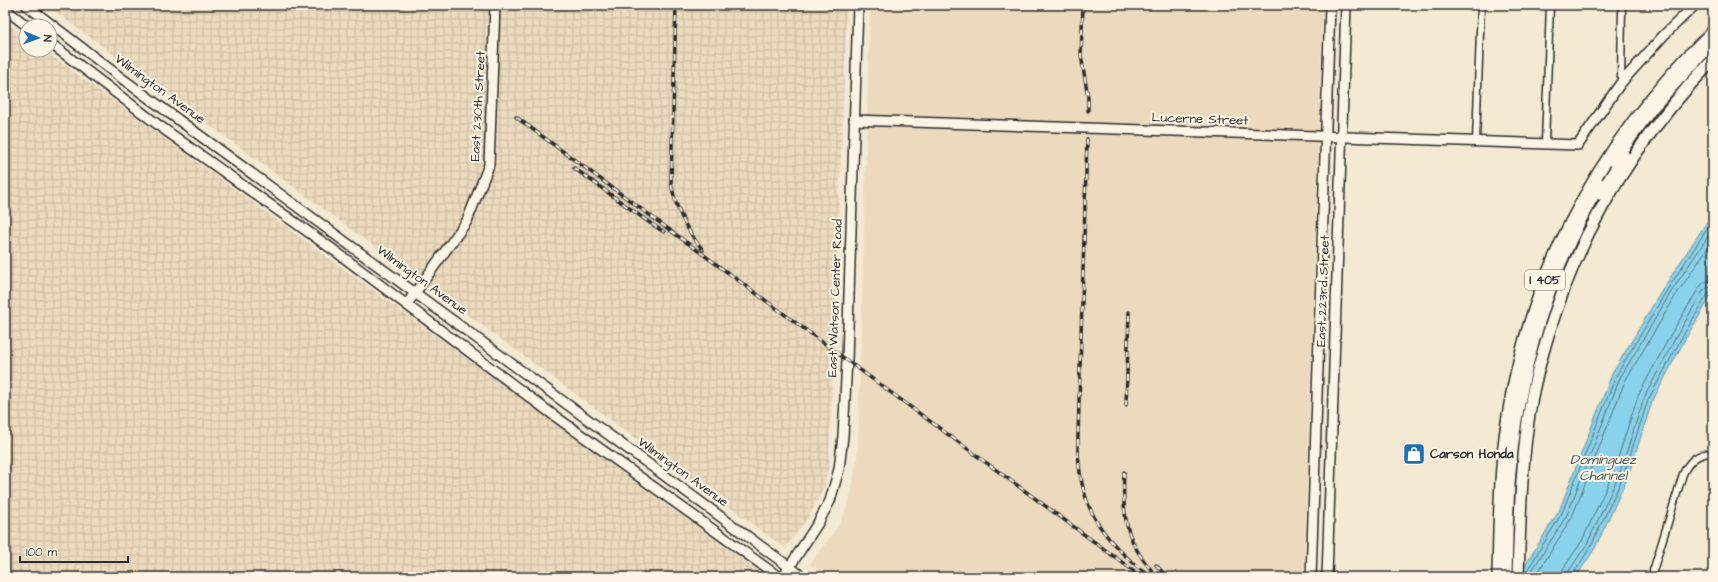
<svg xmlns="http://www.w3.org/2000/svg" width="1718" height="582" viewBox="0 0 1718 582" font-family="'Architects Daughter',sans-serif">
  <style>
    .built { fill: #ebdabd }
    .industrial { fill: url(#industrial-grid) }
    .water { fill: #8ad2eb; stroke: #648f9e }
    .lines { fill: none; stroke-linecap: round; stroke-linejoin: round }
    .shore { stroke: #516e78; stroke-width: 1 }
    .street-casing { stroke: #2b2b2b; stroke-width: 9 }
    .secondary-casing { stroke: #2b2b2b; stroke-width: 12 }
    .highway-casing { stroke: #2b2b2b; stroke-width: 14 }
    .street { stroke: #fcf5e5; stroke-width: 6 }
    .secondary { stroke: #fcf5e5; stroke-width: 9 }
    .highway { stroke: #fcf5e5; stroke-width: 11 }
    .rail-casing { stroke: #2b2b2b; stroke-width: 3.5 }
    .rail { stroke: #fcf5e5; stroke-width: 2; stroke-dasharray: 6; stroke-linecap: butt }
    .labels { text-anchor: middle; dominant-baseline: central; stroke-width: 4; stroke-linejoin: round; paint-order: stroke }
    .shield { fill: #fcf5e5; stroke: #6a6863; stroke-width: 1 }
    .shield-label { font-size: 12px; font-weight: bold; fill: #2b2b2b }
    .street-label { font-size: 13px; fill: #2b2b2b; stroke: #fcf5e5 }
    .poi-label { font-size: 13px; font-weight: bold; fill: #2b2b2b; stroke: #fcf5e5; text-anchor: start }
    .water-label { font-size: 14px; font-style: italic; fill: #43555b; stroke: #fcf5e5 }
  </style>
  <defs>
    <pattern id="industrial-grid" width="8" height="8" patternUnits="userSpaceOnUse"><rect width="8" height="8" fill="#ebdabd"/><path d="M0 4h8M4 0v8" fill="none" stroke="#cabba3"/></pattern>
  </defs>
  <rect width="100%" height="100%" fill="#f4e9d3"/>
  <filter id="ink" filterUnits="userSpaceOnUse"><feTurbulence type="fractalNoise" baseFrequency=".025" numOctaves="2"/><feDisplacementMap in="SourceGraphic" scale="8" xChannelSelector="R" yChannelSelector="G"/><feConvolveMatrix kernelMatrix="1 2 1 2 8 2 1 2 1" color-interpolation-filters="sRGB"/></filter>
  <g filter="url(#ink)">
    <polygon class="built" points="870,5 1323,5 1304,577 828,577 810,564 840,524 851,495 858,449"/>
    <g class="industrial">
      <polygon points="46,5 847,5 829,463 825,486 808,518 785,548"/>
      <polygon points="5,22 26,37 26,50 44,50 766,577 5,577"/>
    </g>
    <polygon class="water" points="1713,213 1713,293 1684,341 1652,402 1627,479 1595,548 1576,577 1518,577 1559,511 1612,374 1664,287"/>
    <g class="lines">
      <g class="shore">
        <polyline points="1525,574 1562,513 1616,376 1667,290 1713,220"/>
        <polyline points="1528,577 1567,515 1620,378 1671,292 1713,229"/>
        <polyline points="1535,577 1572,517 1625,381 1676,295 1713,240"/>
        <polyline points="1562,577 1563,569 1582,541 1613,473 1638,396 1671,334 1699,288 1704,282 1713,281"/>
        <polyline points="1568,577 1569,571 1587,544 1619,475 1644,398 1676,337 1703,291 1707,288 1713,287"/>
        <polyline points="1573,577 1574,573 1591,546 1623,477 1648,400 1681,339 1708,294 1713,292"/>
      </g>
      <g class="street-casing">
        <g id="street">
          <polyline points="1621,83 1622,5"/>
          <polyline points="1476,141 1481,5"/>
          <polyline points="1545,143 1550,5"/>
          <path d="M 1653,571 L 1683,474 C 1689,461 1697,453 1713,453"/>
        </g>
      </g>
      <g class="secondary-casing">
        <g id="secondary">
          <polyline points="26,5 120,77 803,577"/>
          <polyline points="5,9 27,26"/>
          <polyline points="50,43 161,127 335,251 552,414 779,577"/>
          <polyline points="854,120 1578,145 1620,84 1664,35 1695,5"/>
          <polyline points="407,304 467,221 489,165 495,5"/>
          <polyline points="783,577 818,523 830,501 839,469 843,436 847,360 858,5"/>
          <polyline points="1311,577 1330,5"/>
          <polyline points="1327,577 1346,5"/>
        </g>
      </g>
      <g class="highway-casing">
        <g id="highway">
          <polyline points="1614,161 1652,108 1713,42"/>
          <polyline points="1600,194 1624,156"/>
          <path d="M 1498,577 C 1499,537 1499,496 1503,455 C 1519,291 1595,145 1713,31"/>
          <path d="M 1506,577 C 1507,542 1507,506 1510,471 C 1518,370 1549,271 1600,184"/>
          <path d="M 1518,577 C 1520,518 1521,460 1531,402 C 1535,378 1542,355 1549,332 C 1581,227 1637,138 1713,60"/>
        </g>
      </g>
      <use href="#street" class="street"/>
      <use href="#secondary" class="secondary"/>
      <use href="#highway" class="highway"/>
      <g class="rail-casing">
        <g id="rail">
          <path d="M 676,5 L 671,182 C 675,208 686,230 703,250"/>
          <polyline points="1083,5 1081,55 1088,97 1088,111"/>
          <polyline points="516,117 1142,577"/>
          <path d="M 1087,139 L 1078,435 C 1076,502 1098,538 1151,577"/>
          <polyline points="574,168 650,223 664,232"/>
          <polyline points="1126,405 1129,312"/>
          <path d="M 1124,472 C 1122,516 1125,544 1158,577"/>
          <polyline points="1156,565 1167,577"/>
        </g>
      </g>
      <use href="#rail" class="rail"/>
    </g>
  </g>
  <defs>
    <g id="shop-square" transform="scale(1.15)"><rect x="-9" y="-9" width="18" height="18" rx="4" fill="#1f6fb2" stroke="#fcf5e5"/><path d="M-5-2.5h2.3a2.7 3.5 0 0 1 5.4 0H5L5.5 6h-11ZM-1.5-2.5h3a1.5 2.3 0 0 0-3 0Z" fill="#fff"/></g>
  </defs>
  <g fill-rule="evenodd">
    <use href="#shop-square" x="1414" y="454"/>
  </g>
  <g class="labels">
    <rect class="shield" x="1525" y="270" width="40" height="20" rx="3"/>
    <g class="shield-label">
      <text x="1545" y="280">I 405</text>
    </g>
    <g class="street-label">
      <text transform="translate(160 89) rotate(36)">Wilmington Avenue</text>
      <text transform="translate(478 106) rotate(-87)">East 230th Street</text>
      <text transform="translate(1200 119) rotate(2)">Lucerne Street</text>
      <text transform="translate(422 280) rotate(36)">Wilmington Avenue</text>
      <text transform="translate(1323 291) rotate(-88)">East 223rd Street</text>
      <text transform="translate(835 298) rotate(-88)">East Watson Center Road</text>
      <text transform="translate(683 472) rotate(36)">Wilmington Avenue</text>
    </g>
    <g class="poi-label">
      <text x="1430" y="454">Carson Honda</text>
    </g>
    <g class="water-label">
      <text x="1603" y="460">Dominguez<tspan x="1603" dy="16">Channel</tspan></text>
    </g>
  </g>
  <rect width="1718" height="582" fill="none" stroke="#fcf5e5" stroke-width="20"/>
  <rect x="10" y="10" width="1698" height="562" fill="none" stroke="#2b2b2b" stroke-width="1.5" filter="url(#ink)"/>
  <g transform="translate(38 38) rotate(92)"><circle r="19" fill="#fcf5e5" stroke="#a8a49b"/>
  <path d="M0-3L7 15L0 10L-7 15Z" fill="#1f6fb2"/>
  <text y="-6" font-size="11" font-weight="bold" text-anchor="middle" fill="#2b2b2b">N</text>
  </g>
  <path d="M20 556v6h108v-6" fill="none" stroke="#2b2b2b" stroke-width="2"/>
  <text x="26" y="556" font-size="12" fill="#2b2b2b" stroke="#fcf5e5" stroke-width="3" paint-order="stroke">100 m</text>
</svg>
